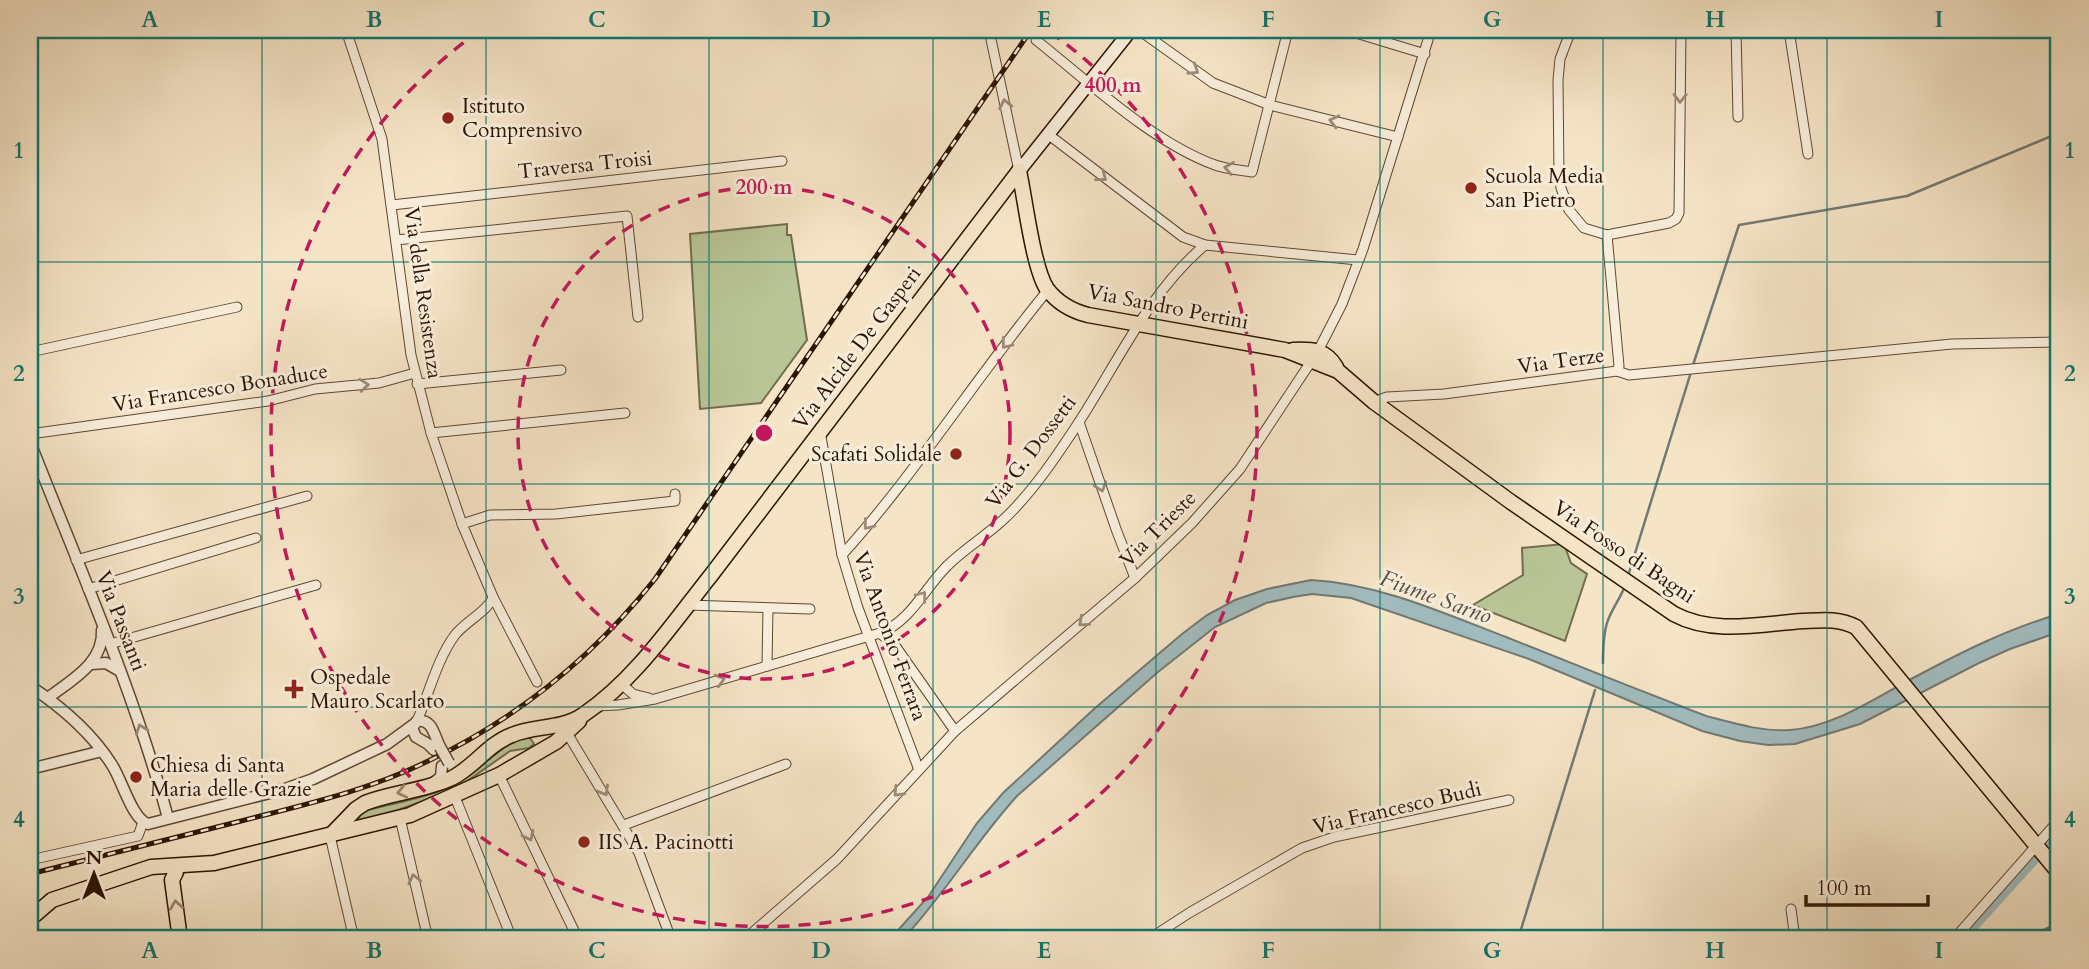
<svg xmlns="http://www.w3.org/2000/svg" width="2089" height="969" viewBox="0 0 2089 969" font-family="Cardo,serif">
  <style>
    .green { fill: #b9c597; stroke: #726c4c; stroke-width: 2 }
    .water { fill: #a1bcbf; stroke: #727973; stroke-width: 2 }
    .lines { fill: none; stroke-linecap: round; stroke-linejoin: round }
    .stream { stroke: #727973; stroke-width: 2.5 }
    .canal { stroke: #a1bcbf; stroke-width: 9 }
    .minor-casing { stroke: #5e4832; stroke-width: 11 }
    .tertiary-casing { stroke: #5e4832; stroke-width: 13 }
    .secondary-casing { stroke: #2c1401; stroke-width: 15 }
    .primary-casing { stroke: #2c1401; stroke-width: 17 }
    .minor { stroke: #f8edda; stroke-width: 9 }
    .tertiary { stroke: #f8edda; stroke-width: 10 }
    .secondary { stroke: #f8edda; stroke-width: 12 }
    .primary { stroke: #f5e4c6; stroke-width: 14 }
    .rail-casing { stroke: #2c1401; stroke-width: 5 }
    .rail { stroke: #f8edda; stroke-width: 2.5; stroke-dasharray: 8; stroke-linecap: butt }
    .tertiary-bridge-casing { stroke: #5e4832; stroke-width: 13; stroke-linecap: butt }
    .tertiary-bridge { stroke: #f8edda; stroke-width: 10 }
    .oneway { stroke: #9c8b78 }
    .oneway2 { stroke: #9b866d }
    .grid { fill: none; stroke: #0f766e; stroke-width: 2; stroke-opacity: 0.55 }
    .ring { fill: none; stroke: #c2185b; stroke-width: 3.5; stroke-dasharray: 12 9 }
    .poi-dot { fill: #8f2418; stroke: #f8edda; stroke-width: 2.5 }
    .labels { text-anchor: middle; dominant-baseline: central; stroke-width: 6; stroke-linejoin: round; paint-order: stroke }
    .poi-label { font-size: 21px; fill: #2c1401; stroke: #f8edda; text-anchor: start }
    .street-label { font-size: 21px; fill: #2c1401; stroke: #f8edda }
    .water-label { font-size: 23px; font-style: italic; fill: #554f44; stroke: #f8edda }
    .centre { fill: #c2185b; stroke: #f8edda; stroke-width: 3.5 }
    .ring-label { font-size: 21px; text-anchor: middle; font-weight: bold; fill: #c2185b; stroke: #f8edda; stroke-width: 6; stroke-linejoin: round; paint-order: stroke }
    .neatline { fill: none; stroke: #0f766e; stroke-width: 2.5 }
    .grid-label { font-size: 23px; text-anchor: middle; font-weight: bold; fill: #0f766e }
  </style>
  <rect width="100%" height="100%" fill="#f5e4c6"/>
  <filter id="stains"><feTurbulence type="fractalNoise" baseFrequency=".00286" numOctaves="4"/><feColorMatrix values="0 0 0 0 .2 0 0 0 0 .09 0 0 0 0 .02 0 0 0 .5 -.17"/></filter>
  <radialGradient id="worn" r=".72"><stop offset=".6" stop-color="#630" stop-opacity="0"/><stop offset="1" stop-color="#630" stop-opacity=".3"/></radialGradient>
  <g class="green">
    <polygon points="787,224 787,235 791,235 807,340 761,403 700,409 690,234"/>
    <polygon points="1564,544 1571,563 1587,574 1565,641 1473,605 1523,575 1522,548"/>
    <path d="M 520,738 L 530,738 L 534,744 L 529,748 L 510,751 L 456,789 L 398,810 L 357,821 L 356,815 L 363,811 C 398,802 436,797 467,777 C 486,764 499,748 520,738 Z"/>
  </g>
  <path class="water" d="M 1311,580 C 1380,584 1443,613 1506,637 C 1573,664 1639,690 1706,716 C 1733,723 1762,732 1790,730 C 1834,727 1875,698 1913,678 C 1960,653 2007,629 2059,614 L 2059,632 L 2010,649 L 1979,663 L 1860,724 L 1795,744 L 1768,745 L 1740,741 L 1702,731 L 1529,659 L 1351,598 L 1312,594 L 1293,597 L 1266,603 L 1215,627 L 1158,672 L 1017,796 C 976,841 945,894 903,939 L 890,939 L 928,897 L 977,823 L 1003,793 L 1094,709 L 1182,634 L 1207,615 L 1235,600 L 1267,589 Z"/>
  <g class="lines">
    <g class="stream">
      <polyline points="1693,365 1739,225 1907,196 2059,133"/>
      <polyline points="1628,576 1691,372"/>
      <path d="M 1603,663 C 1603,650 1603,636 1607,623 C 1611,610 1620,599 1625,586"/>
      <polyline points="1518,939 1595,690"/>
      <polyline points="2023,939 2059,923"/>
    </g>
    <polyline class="canal" points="1963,939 2059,833"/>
    <g class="minor-casing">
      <g id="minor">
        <polyline points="346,30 382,139 411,355 431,433 462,524 493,597 537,682"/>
        <polyline points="989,30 1019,171"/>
        <polyline points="1139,30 1213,83 1270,105 1398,137"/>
        <polyline points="1277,30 1288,32"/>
        <polyline points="1346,30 1425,54"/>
        <polyline points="1571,30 1560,59 1558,80 1559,175 1561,188 1569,210 1584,228 1607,235 1669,223 1676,219 1679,213 1681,30"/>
        <polyline points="1736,30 1738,117"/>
        <polyline points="1789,30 1808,154"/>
        <path d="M 1036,40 C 1089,82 1152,142 1215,165 C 1226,169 1240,170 1252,172 L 1288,30"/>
        <polyline points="1049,135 1183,237 1205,245 1358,260"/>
        <polyline points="392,205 782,161"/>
        <polyline points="396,240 627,216 638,317"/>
        <polyline points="30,352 237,307"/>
        <polyline points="1617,371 1629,375 1952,344 2059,342"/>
        <polyline points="417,384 561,370"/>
        <polyline points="1374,402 1387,397 1444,394 1617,371 1619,366 1607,235"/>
        <polyline points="1079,422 1116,529 1135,578"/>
        <polyline points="820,431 842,555 858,608 919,770"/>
        <polyline points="431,433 625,413"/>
        <polyline points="30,434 268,401 315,389 379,383 415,373"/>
        <polyline points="462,524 490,515 556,514 675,501 675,494"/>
        <path d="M 842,555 C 917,472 977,376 1048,290"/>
        <polyline points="76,560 307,496"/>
        <polyline points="88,589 256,538"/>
        <polyline points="688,605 810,609"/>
        <polyline points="880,633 896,647 955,731"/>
        <polyline points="110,644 316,585"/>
        <polyline points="767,666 768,608"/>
        <polyline points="620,683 633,694 649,698"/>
        <path d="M 595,706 L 618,705 L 655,699 L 880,633 C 911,621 924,589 947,566 C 964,549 986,536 1004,519 C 1032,493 1058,454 1079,422 C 1118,362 1149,292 1205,245"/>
        <path d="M 417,721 C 429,694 437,659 455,635 C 464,623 490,609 493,597"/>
        <polyline points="567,733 639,853 671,939"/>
        <polyline points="499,775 578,939"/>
        <polyline points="455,797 512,939"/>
        <polyline points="400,818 428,939"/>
        <polyline points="624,825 786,764"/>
        <polyline points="330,836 354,939"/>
        <polyline points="30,860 138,836 143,822"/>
        <polyline points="1791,909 1795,939"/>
        <polyline points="745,939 837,859 955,731 1135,578 1192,523 1240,469 1318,351 1342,304 1363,249 1431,30"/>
        <polyline points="1149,939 1189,913 1302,848 1334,837 1509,800"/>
        <polyline points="1954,939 2059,820"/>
      </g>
    </g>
    <g class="tertiary-casing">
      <g id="tertiary">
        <path d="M 30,442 C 78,565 134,690 168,818"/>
        <polyline points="91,664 106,663 120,671"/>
        <path d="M 30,686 C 60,706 92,733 112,765 C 122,780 132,819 148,824 L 285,789 L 313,779 L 387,744 L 413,725"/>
        <path d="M 48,698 C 71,680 104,663 102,630"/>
        <path d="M 434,750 L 428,744 L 416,737 L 412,728 L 417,721 C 432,718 434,735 440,747"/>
        <polyline points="30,769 102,751"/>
        <polyline points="433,783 441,777 442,766"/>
      </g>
    </g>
    <g class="secondary-casing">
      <polyline id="secondary" points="1019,171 1131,30"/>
    </g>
    <g class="primary-casing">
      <g id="primary">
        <path d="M 1019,171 C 1025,198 1033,268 1047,289 C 1057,302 1072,311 1088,315 L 1285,350 L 1338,371 L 1374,402 L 1511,502 L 1674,614 C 1713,635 1760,624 1803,621 C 1822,620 1839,618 1856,627 L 2059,873"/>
        <path d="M 1293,350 C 1312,349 1326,350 1336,367"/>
        <path d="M 330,836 L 356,809 L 365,803 C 393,792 424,791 452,778 C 474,767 488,744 512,735 C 535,725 561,730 583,715 C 635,680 673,623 712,574 L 1019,171"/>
        <polyline points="176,872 172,880 180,939"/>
        <polyline points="30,919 52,900 151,867 214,863 410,815 499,775 556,742 579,721"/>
      </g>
    </g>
    <use href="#minor" class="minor"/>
    <use href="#tertiary" class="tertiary"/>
    <use href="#secondary" class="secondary"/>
    <use href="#primary" class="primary"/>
    <g class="rail-casing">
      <path id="rail" d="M 30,874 C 102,856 173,838 245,820 C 307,804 369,790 426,762 C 517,719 593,657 655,579 L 1031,30"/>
    </g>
    <use href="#rail" class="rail"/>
    <g class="tertiary-bridge-casing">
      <polyline id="tertiary-bridge" points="440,747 449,763"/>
    </g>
    <use href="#tertiary-bridge" class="tertiary-bridge"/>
  </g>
  <defs><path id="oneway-chevron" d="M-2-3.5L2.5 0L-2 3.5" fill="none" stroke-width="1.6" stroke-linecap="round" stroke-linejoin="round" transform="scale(1.75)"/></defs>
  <g class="oneway">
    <use href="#oneway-chevron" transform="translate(1194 70) rotate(33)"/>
    <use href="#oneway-chevron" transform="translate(1680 98) rotate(91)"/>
    <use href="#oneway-chevron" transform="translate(1005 104) rotate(-102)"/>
    <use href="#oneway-chevron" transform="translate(1334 121) rotate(-166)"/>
    <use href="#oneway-chevron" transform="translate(1229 168) rotate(-170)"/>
    <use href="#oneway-chevron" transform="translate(1102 177) rotate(38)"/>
    <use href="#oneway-chevron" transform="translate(1006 344) rotate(128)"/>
    <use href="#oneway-chevron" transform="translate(364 385) rotate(-5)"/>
    <use href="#oneway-chevron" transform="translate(1101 487) rotate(71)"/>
    <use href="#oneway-chevron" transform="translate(868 525) rotate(129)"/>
    <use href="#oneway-chevron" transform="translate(922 596) rotate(-52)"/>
    <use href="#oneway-chevron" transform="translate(1083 622) rotate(139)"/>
    <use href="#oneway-chevron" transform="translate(720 680) rotate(-16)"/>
    <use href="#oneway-chevron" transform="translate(141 729) rotate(-110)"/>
    <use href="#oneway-chevron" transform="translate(604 791) rotate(59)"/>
    <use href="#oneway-chevron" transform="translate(898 792) rotate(133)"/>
    <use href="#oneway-chevron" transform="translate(529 836) rotate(64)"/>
    <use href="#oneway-chevron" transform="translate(414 879) rotate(-103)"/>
  </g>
  <g class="oneway2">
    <use href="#oneway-chevron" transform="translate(402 792) rotate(167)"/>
    <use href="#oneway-chevron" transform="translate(176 905) rotate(-98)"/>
  </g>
  <path class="grid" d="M 262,30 L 262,939M 486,30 L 486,939M 709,30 L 709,939M 933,30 L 933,939M 1156,30 L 1156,939M 1380,30 L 1380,939M 1603,30 L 1603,939M 1827,30 L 1827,939M 30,262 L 2059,262M 30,484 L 2059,484M 30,707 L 2059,707"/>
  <g class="ring">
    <circle cx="764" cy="433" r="246"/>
    <path d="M1050 32A493 493 0 1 1 478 32"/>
  </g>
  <g class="poi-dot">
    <circle cx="448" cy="118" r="7"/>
    <circle cx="1471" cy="188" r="7"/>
    <circle cx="956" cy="454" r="7"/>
    <path d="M290.5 678.5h7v7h7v7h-7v7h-7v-7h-7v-7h7z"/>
    <circle cx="136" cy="777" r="7"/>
    <circle cx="584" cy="842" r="7"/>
  </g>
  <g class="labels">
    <g class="poi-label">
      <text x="462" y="106">Istituto<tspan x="462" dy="24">Comprensivo</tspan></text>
      <text x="1485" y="176">Scuola Media<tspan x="1485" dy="24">San Pietro</tspan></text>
      <text x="942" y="454" text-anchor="end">Scafati Solidale</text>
      <text x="310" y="677">Ospedale<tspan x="310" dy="24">Mauro Scarlato</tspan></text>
      <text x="150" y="765">Chiesa di Santa<tspan x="150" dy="24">Maria delle Grazie</tspan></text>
      <text x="598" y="842">IIS A. Pacinotti</text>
    </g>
    <g class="street-label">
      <text transform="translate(585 165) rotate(-6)">Traversa Troisi</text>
      <text transform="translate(423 293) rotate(82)">Via della Resistenza</text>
      <text transform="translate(1168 307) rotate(11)">Via Sandro Pertini</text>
      <text transform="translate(857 348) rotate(-53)">Via Alcide De Gasperi</text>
      <text transform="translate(1561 361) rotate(-8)">Via Terze</text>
      <text transform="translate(220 388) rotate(-9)">Via Francesco Bonaduce</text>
      <text transform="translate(1031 452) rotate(-53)">Via G. Dossetti</text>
      <text transform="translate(1158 529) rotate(-45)">Via Trieste</text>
      <text transform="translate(1624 552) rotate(34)">Via Fosso di Bagni</text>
      <text transform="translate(121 621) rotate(69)">Via Passanti</text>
      <text transform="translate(890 636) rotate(70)">Via Antonio Ferrara</text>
      <text transform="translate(1397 808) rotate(-13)">Via Francesco Budi</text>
    </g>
    <g class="water-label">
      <text transform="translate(1436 597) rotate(20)">Fiume Sarno</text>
    </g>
  </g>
  <circle cx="764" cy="433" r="10" class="centre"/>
  <g class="ring-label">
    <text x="1113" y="92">400 m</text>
    <text x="764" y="194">200 m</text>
  </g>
  <rect width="2089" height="969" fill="none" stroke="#f5e4c6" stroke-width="77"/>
  <g transform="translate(94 874)" stroke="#f8edda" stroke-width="5" paint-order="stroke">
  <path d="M0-5L12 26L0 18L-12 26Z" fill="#2c1401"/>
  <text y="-10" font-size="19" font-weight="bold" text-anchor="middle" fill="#2c1401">N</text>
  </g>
  <path d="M1806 895v10h122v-10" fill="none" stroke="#2c1401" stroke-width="3.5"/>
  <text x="1816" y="895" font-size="21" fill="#2c1401" stroke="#f8edda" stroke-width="5" paint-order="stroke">100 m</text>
  <rect x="38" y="38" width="2012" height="892" class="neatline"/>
  <g class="grid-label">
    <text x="150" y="27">A</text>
    <text x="374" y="27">B</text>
    <text x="597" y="27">C</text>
    <text x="821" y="27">D</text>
    <text x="1044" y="27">E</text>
    <text x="1268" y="27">F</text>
    <text x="1492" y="27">G</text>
    <text x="1715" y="27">H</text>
    <text x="1939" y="27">I</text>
    <text x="19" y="158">1</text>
    <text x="2070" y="158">1</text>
    <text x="19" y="381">2</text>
    <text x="2070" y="381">2</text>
    <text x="19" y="604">3</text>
    <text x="2070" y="604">3</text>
    <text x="19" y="827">4</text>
    <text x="2070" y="827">4</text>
    <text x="150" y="958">A</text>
    <text x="374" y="958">B</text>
    <text x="597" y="958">C</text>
    <text x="821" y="958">D</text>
    <text x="1044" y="958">E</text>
    <text x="1268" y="958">F</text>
    <text x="1492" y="958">G</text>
    <text x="1715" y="958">H</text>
    <text x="1939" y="958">I</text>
  </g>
  <rect width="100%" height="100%" filter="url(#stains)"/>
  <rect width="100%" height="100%" fill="url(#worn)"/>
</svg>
